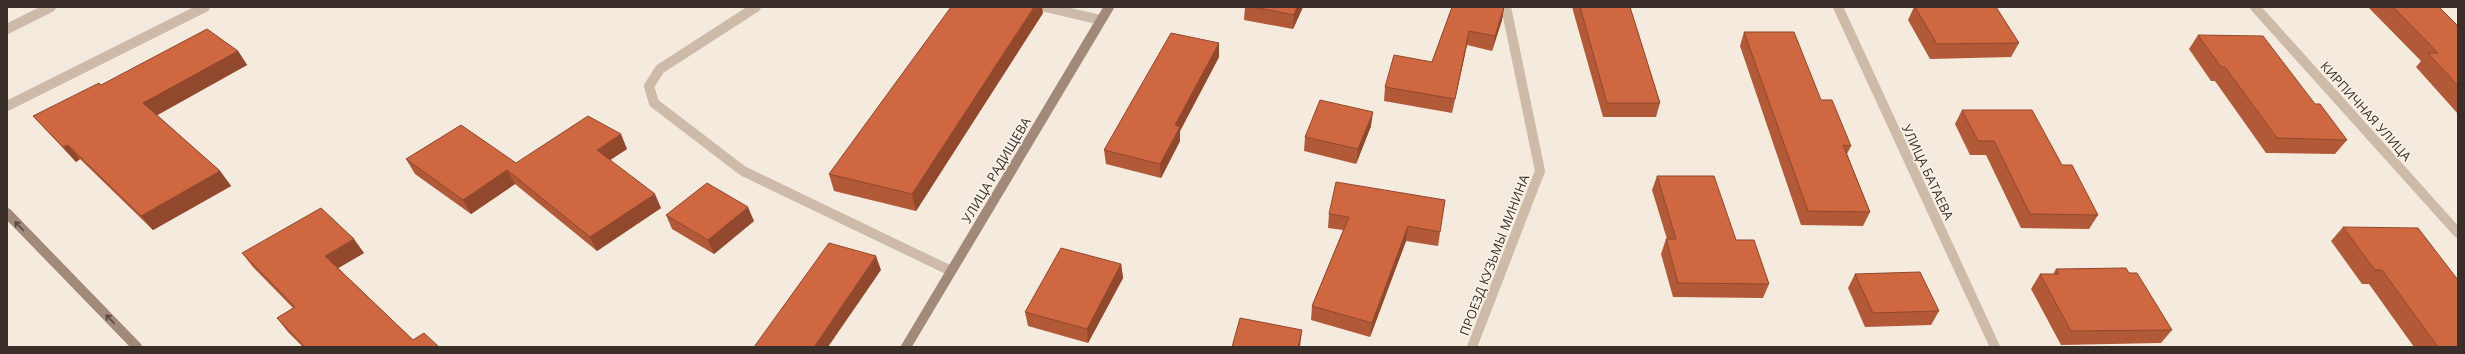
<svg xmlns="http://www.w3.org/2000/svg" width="2465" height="354" viewBox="0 0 2465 354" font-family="'Open Sans',sans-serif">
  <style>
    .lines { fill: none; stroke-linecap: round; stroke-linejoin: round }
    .street { stroke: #cebaa8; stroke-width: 10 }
    .secondary { stroke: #a28979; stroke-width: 10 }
    .wall { fill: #b25937 }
    .shaded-wall { fill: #91482d }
    .building { fill: #cf6740; stroke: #91482d }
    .oneway { stroke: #594941 }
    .labels { text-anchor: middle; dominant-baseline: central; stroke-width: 3; stroke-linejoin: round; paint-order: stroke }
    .street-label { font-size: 13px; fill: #3a2e29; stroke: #fbf4ea }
  </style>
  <rect width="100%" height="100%" fill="#f4eadd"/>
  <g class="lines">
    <g class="street">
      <polyline points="756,7 660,69 649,86 654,103 743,171 951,271"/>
      <polyline points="1045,7 1101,20"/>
      <polyline points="1838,7 1995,347"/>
      <polyline points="2255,7 2458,233"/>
      <polyline points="7,29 51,7"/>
      <polyline points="7,106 205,7"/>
      <polyline points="1472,347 1540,171 1506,7"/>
    </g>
    <g class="secondary">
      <polyline points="7,213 137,347"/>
      <polyline points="906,347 1109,7"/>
    </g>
  </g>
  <g class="wall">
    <polygon points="1245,7 1303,7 1293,29 1244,20"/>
    <polygon points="1452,7 1504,7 1502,20 1492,51 1467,45 1452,113 1384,101 1385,87 1432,62"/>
    <polygon points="1572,7 1630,7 1660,103 1656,117 1603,117"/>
    <polygon points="1914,7 1996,7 2019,43 2011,57 1930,59 1908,20"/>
    <polygon points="2368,7 2439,7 2458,26 2458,114 2416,67 2421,61"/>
    <polygon points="1043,13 916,211 834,191 829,174"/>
    <polygon points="1744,32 1821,100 1851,146 1847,154 1870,212 1863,226 1801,225 1740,46"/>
    <polygon points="2198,35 2315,104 2347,140 2335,154 2266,153 2215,81 2211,81 2189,49"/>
    <polygon points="238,51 247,65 157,115 220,171 231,186 153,230 80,159 76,162 46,130 33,116 101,85"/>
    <polygon points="1219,57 1180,131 1180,141 1161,178 1106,164 1104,150"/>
    <polygon points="1962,110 2062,165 2098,215 2089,229 2021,228 1986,155 1970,155 1955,124"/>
    <polygon points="1371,126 1356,164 1304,151 1305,137"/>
    <polygon points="627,149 610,160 661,208 597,251 515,184 471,214 415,174 406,159 516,163"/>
    <polygon points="1657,176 1736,240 1769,284 1763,298 1673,297 1661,254 1666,239 1667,239 1652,190"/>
    <polygon points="1445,200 1438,246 1406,241 1370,337 1311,320 1312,306 1343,230 1328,228 1329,214"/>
    <polygon points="666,215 754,221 714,254 672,229"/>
    <polygon points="2343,227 2458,347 2414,347 2369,284 2362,284 2331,241"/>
    <polygon points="242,253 364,253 338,268 413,340 439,347 303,347 288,332 277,318 293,308 253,267"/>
    <polygon points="1121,264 1123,278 1088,343 1028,326 1025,312"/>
    <polygon points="2056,269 2129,273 2172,330 2161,343 2061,345 2031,289 2040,274 2053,274"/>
    <polygon points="1855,274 1939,311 1931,325 1865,327 1848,288"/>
  </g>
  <g class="shaded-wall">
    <polygon points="1034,7 1042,7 1043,13 916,211 912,194"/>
    <polygon points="1297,7 1303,7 1293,29 1294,15"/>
    <polygon points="1504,7 1502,20 1492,51 1495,36"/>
    <polygon points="1469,31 1467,45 1452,113 1455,99"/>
    <polygon points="1219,43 1219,57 1180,131 1180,141 1161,178 1160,164 1175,125"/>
    <polygon points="238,51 247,65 154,117 143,103"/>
    <polygon points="1373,112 1371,126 1356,164 1358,149"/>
    <polygon points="621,134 627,149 604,164 597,150"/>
    <polygon points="68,145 80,159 76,162 63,147"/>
    <polygon points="507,170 515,184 471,214 463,200"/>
    <polygon points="220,171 231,186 153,230 141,216"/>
    <polygon points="655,194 661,208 597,251 590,237"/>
    <polygon points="748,207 754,221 714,254 708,240"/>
    <polygon points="1408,226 1406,241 1370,337 1372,323"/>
    <polygon points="354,239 364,253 335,270 325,256"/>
    <polygon points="876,256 881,270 828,347 814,347"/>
    <polygon points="1121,264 1123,278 1088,343 1087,329"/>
    <polygon points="1302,330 1300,347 1298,347"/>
  </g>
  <g class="building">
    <polygon points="951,7 1034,7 912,194 829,174"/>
    <polygon points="1253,7 1297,7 1294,15"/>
    <polygon points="1452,7 1504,7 1495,36 1469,31 1455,99 1385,87 1394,55 1432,62"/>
    <polygon points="1580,7 1630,7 1660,103 1607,103"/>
    <polygon points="1915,7 1996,7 2019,43 1937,44"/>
    <polygon points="2393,7 2439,7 2458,26 2458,86 2428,53 2438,53"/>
    <polygon points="207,29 238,51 143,103 220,171 141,216 68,145 63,147 33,116 99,83 101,85"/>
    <polygon points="1744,32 1794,32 1821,100 1832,100 1851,146 1843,145 1870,212 1808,211"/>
    <polygon points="1171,33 1219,43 1175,125 1180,127 1160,164 1104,150"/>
    <polygon points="2198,35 2263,36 2315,104 2320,104 2347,140 2277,138 2225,67 2221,67"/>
    <polygon points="1320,100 1373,112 1358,149 1305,137"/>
    <polygon points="1962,110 2032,110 2062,165 2072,165 2098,215 2030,214 1994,141 1978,141"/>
    <polygon points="588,116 621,134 597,150 655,194 590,237 507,170 463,200 406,159 461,125 516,163"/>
    <polygon points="1657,176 1714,176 1736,240 1754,240 1769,284 1678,283 1666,239 1676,239"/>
    <polygon points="1336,182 1445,200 1440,232 1408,226 1372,323 1312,306 1349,217 1329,214"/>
    <polygon points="707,183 748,207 708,240 666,215"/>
    <polygon points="321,208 354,239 325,256 413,340 424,333 439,347 305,347 277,318 295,307 242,253"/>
    <polygon points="2343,227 2418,228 2458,280 2458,347 2438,347 2382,270 2375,270"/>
    <polygon points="829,243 876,256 814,347 754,347"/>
    <polygon points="1061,248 1121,264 1087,329 1025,312"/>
    <polygon points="2126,268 2129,273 2137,273 2172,330 2071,331 2040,274 2059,274 2056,269"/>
    <polygon points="1920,272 1939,311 1873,313 1855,274"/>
    <polygon points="1240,318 1302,330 1298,347 1232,347"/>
  </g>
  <defs><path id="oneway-shaft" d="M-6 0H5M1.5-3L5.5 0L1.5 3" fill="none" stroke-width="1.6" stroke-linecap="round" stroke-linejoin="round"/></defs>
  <g class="oneway">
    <use href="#oneway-shaft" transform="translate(19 226) rotate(-134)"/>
    <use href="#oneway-shaft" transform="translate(110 319) rotate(-134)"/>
  </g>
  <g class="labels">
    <g class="street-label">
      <text transform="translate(2366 111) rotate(48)">КИРПИЧНАЯ УЛИЦА</text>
      <text transform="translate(996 170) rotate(-59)">УЛИЦА РАДИЩЕВА</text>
      <text transform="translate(1928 172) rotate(65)">УЛИЦА БАТАЕВА</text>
      <text transform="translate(1494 255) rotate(-69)">ПРОЕЗД КУЗЬМЫ МИНИНА</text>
    </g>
  </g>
  <rect width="2465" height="354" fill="none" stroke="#3a2e29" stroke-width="16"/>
</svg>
